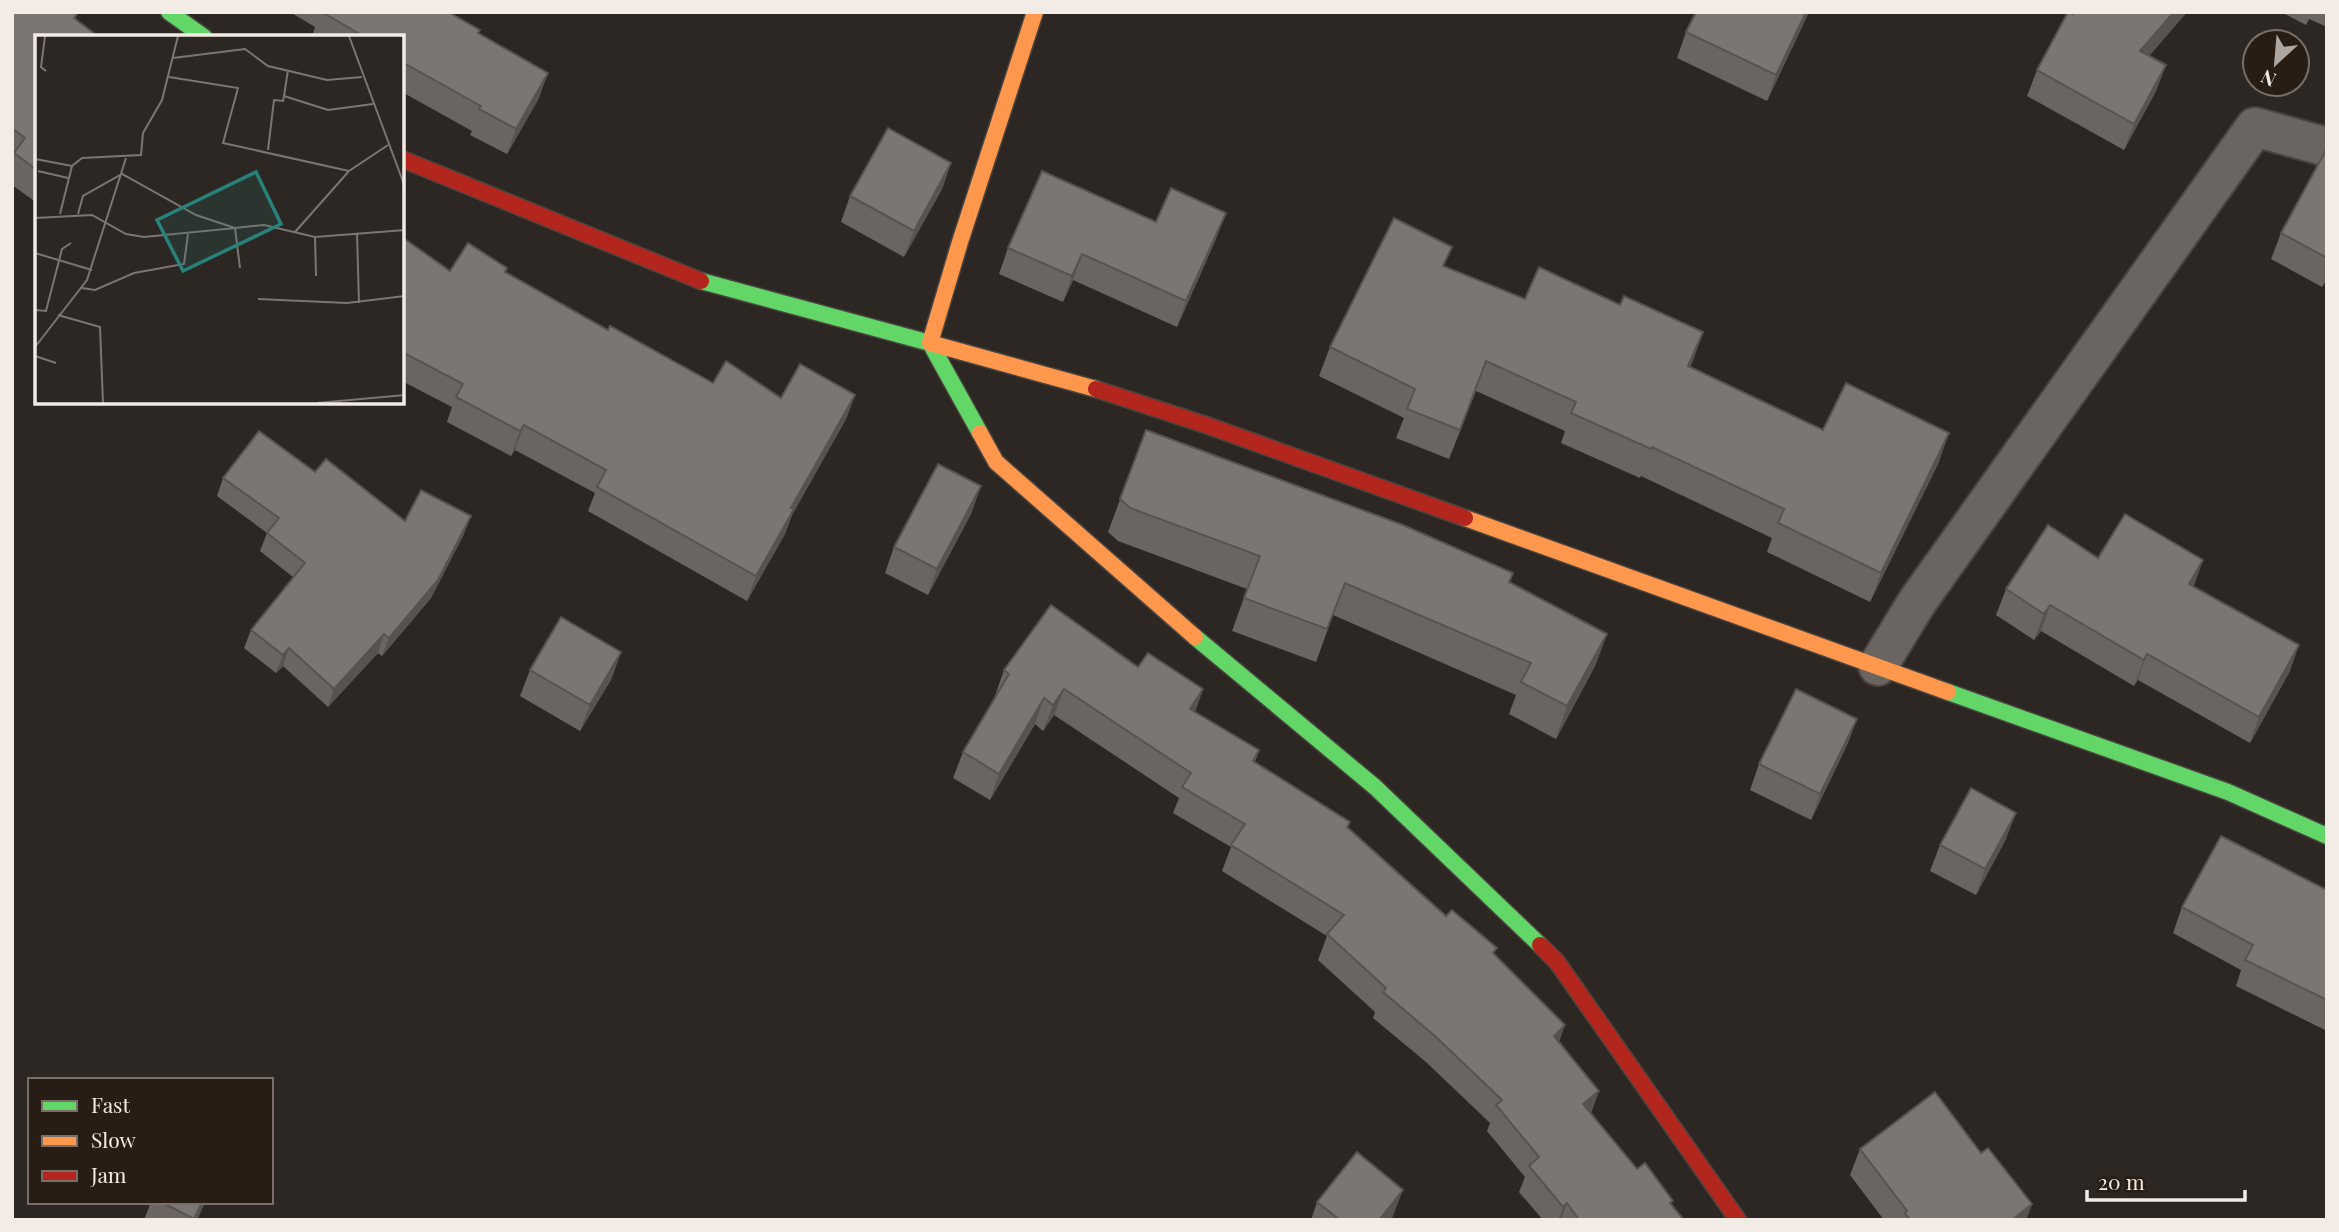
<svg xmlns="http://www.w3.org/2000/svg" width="2339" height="1232" viewBox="0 0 2339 1232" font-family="'Playfair Display',serif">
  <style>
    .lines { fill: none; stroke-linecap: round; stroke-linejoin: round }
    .street-casing { stroke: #494440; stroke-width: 42 }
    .fast-casing { stroke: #494440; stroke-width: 19 }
    .slow-casing { stroke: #494440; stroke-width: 19 }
    .jam-casing { stroke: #494440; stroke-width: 19 }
    .street { stroke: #6a6561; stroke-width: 38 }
    .fast { stroke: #63d668; stroke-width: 16 }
    .slow { stroke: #ff974d; stroke-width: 16 }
    .jam { stroke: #b3261e; stroke-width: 16 }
    .wall { fill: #6b6562 }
    .shaded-wall { fill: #575350 }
    .building { fill: #7c7672; stroke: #575350; stroke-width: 2 }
    .inset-road { fill: none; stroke: #7c7571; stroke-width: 2 }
    .view { fill: #26827a; fill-opacity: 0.15; stroke: #26827a; stroke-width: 3.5 }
    .inset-edge { fill: none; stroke: #f3ebe5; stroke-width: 3.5 }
  </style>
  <rect width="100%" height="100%" fill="#2d2723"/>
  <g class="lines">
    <g class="street-casing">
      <polyline id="street" points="1878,666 1917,602 2255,127 2327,147"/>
    </g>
    <g class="fast-casing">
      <g id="fast">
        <polyline points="169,12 204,37"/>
        <polyline points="701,281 930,343 980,433"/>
        <polyline points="1195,637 1375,787 1540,945"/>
        <polyline points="1948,692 2228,792 2327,836"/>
      </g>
    </g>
    <g class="slow-casing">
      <g id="slow">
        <polyline points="1035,12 960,242 930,343 1096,389"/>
        <polyline points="980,433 996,462 1195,637"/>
        <polyline points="1465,518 1948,692"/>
      </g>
    </g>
    <g class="jam-casing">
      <g id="jam">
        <polyline points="402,159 701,281"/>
        <polyline points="1096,389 1206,425 1465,518"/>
        <polyline points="1540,945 1557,962 1738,1220"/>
      </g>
    </g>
    <use href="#street" class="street"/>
    <use href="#fast" class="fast"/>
    <use href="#slow" class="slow"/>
    <use href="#jam" class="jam"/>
  </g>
  <g class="wall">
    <polygon points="12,12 77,14 75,19 37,37 37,203 12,185"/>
    <polygon points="290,12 448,12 478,33 539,98 507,154 470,135 472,131 402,92 402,37 312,37 315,27"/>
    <polygon points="1809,12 1767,101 1677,58 1686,32"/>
    <polygon points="2074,12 2187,12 2149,56 2166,65 2156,91 2124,150 2027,96 2037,70"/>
    <polygon points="2281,12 2327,12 2327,27 2309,19 2306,25"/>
    <polygon points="2327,151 2327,279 2322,287 2271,259 2281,233"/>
    <polygon points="951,163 942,189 904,257 841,222 850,196"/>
    <polygon points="1156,222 1216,239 1177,327 1073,280 1063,302 999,274 1008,248"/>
    <polygon points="402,237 450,271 507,268 506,272 608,330 713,383 781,398 855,395 846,419 792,515 785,534 747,601 588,511 595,493 515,450 511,456 447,422 452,407 402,381"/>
    <polygon points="1445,267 1525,299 1620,305 1703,332 1690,367 1823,430 1939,462 1870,602 1767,552 1772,538 1641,476 1640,478 1561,443 1565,431 1476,391 1449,459 1396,438 1404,418 1319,376 1330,347"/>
    <polygon points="1146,430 1513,573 1510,582 1607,634 1595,666 1556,739 1509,714 1516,695 1333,615 1316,662 1232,631 1247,589 1118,541 1108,532"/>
    <polygon points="315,472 405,521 464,534 431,598 382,656 378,653 328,707 283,666 276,673 244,648 251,630 293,577 260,551 267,533 217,496 223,478"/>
    <polygon points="972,512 928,595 885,573 894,547"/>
    <polygon points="2098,558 2193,587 2290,671 2250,743 2138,680 2134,686 2041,631 2034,640 1996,615 2006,589"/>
    <polygon points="1138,667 1203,689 1195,712 1259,750 1255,762 1350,822 1348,827 1446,916 1495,955 1559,1042 1599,1091 1591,1113 1637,1169 1684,1220 1543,1220 1519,1192 1525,1177 1487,1131 1490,1123 1426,1062 1373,1018 1375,1012 1318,960 1327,936 1222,871 1231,847 1173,813 1179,798 1054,715 1043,731 1035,724 990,800 953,778 963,752 996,697 995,696 1004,670"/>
    <polygon points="530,670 612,678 580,731 520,696"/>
    <polygon points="1857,719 1847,745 1811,820 1750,790 1759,764"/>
    <polygon points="2006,839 1976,895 1930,871 1940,845"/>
    <polygon points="2327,890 2327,1031 2236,986 2241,970 2173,933 2182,907"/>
    <polygon points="1860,1149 1981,1153 2032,1204 2026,1220 1884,1220 1850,1175"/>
    <polygon points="151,1202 205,1202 197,1220 144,1220"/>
    <polygon points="1317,1202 1393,1216 1390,1220 1311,1220"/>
  </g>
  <g class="shaded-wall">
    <polygon points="1806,12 1809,12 1767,101 1776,75"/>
    <polygon points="2174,12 2187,12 2131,77 2140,51"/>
    <polygon points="2166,65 2156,91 2124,150 2134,124"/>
    <polygon points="548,73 539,98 507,154 516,129"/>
    <polygon points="951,163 942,189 904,257 914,231"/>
    <polygon points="1226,213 1216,239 1177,327 1186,301"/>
    <polygon points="1082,254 1073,280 1063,302 1072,276"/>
    <polygon points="1703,332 1693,361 1677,395 1688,366"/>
    <polygon points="855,395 846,419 792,515 785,534 747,601 756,576 791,508"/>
    <polygon points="524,425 515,450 511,456 520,431"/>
    <polygon points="1949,433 1939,462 1870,602 1881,573"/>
    <polygon points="981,486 972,512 928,595 937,569"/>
    <polygon points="471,516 464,534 431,598 382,656 389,638"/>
    <polygon points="2203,560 2194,586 2179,610 2189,584"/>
    <polygon points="2050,605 2041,631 2034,640 2044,614"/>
    <polygon points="384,634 378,653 328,707 334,689"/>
    <polygon points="1607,634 1595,666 1556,739 1567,706"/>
    <polygon points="2299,645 2290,671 2250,743 2259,717"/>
    <polygon points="289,648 283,666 276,673 283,655"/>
    <polygon points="621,652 612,678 580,731 590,705"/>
    <polygon points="2147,654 2138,680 2134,686 2144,660"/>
    <polygon points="1064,689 1054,715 1043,731 1053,705"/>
    <polygon points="1203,689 1194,715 1190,709"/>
    <polygon points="1044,698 1035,724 990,800 999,774"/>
    <polygon points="1857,719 1847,745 1811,820 1820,794"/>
    <polygon points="2016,813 2006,839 1976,895 1985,869"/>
    <polygon points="1565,1025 1556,1051 1554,1036"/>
    <polygon points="1599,1091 1589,1117 1583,1104"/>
    <polygon points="1403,1190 1393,1216 1390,1220 1379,1220"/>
    <polygon points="202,1202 205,1202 197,1220 194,1220"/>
    <polygon points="1567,1203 1561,1220 1558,1220 1563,1207"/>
    <polygon points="2032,1204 2026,1220 2012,1220"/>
  </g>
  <g class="building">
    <polygon points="12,12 75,12 77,14 74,18 99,37 37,37 37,170 14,153 25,138 12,128"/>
    <polygon points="322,12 448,12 480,30 478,33 548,73 516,129 479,109 481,106 402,62 402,37 365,37"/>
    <polygon points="1696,12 1806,12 1776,75 1686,32"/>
    <polygon points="2068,12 2073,14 2074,12 2174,12 2140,51 2166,65 2134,124 2037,70"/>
    <polygon points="888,128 951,163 914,231 850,196"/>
    <polygon points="2326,150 2327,151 2327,258 2281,233"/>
    <polygon points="1042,171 1156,222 1171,188 1226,213 1186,301 1082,254 1072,276 1008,248"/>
    <polygon points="1394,218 1452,247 1443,266 1525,299 1539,267 1620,305 1624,296 1703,332 1688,366 1823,430 1846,383 1949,433 1881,573 1778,523 1784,509 1652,447 1651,449 1571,413 1576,402 1486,361 1460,430 1407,409 1415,389 1330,347"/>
    <polygon points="402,237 450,271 468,243 507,268 505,272 608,330 610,326 713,383 726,361 781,398 800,364 855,395 791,508 794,509 756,576 597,487 606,470 524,425 520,431 456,397 463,384 402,352"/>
    <polygon points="1146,430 1403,525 1513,573 1509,582 1607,634 1567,706 1521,682 1531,663 1345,583 1327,629 1244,598 1260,556 1130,508 1120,499"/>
    <polygon points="259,431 315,472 326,459 405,521 421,490 471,516 438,580 389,638 384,634 334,689 289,648 283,655 251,630 305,563 267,533 279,518 223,478"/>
    <polygon points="938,464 981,486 937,569 894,547"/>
    <polygon points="2125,514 2203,560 2189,584 2299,645 2259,717 2147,654 2144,660 2050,605 2044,614 2006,589 2048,525 2098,558"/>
    <polygon points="1051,605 1138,667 1148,653 1203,689 1190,709 1259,750 1253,761 1350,822 1347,827 1446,916 1452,910 1497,948 1493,953 1565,1025 1554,1036 1599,1091 1583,1104 1637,1169 1645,1163 1673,1201 1670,1203 1684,1220 1579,1220 1567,1203 1563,1207 1529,1166 1539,1157 1496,1105 1502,1100 1435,1036 1383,992 1386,988 1327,934 1344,915 1231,845 1245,824 1182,787 1191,773 1064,689 1053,705 1044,698 999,774 963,752 1009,674 1004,670"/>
    <polygon points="561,617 621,652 590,705 530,670"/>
    <polygon points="1796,689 1857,719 1820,794 1759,764"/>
    <polygon points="1971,788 2016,813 1985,869 1940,845"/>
    <polygon points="2221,836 2327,890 2327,1000 2245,960 2253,945 2182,907"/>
    <polygon points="1935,1092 1981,1153 1988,1148 2032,1204 2012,1220 1910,1220 1905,1213 1907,1211 1860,1149"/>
    <polygon points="1357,1152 1403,1190 1379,1220 1340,1220 1317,1202"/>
    <polygon points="161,1202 202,1202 194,1219"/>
  </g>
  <g transform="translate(35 35)">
    <rect width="369" height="369" fill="#2d2723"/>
    <path class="inset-road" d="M 10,1 L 6,32 L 11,36M 314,1 L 370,152M 138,23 L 210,14 L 233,31 L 292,45 L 327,42M 253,35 L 249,61 L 293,75 L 338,69M 134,42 L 203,53 L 188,108 L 314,136M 233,115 L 239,65 L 248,66 L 249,61M 0,124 L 37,131 L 47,123 L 106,120 L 108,98 L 127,65 L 143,1M 3,136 L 33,143M 25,179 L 37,131M 43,179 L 48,161 L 87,139 L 161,180 L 200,193 L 229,190 L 280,202 L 370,195M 0,183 L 57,180 L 91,199 L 109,202 L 200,193 L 205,233M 260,197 L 314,136 L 353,110M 322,198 L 324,268M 280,202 L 281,241M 0,218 L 57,235M 47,253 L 60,255 L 99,238 L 149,229 L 153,199M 223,264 L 312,268 L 370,261M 0,275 L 11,276 L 27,214 L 36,208M 23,280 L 65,292 L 68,368M 0,312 L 52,245 L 91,123M 0,321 L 21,328M 282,368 L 370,360"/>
    <path class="view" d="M 221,137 L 246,189 L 148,236 L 122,185 Z"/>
    <rect width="369" height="369" class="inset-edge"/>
  </g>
  <rect width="2339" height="1232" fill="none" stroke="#f3ebe5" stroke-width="28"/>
  <rect x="28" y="1078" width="245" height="126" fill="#281d14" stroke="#796f68" stroke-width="2"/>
  <rect x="42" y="1101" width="35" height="10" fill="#63d668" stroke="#796f68" stroke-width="2"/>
  <text x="91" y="1113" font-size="21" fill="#f3ebe5">Fast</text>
  <rect x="42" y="1136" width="35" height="10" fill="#ff974d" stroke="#796f68" stroke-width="2"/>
  <text x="91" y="1148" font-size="21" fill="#f3ebe5">Slow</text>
  <rect x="42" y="1171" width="35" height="10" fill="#b3261e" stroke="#796f68" stroke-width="2"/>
  <text x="91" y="1183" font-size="21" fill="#f3ebe5">Jam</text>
  <g transform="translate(2276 63) rotate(206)"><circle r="33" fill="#281d14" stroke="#796f68" stroke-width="2"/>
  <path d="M0-5L12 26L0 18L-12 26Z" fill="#aea6a1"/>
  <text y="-10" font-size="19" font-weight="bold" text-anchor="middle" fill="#f3ebe5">N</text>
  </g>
  <path d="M2087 1190v10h158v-10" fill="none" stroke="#f3ebe5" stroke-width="3.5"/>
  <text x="2098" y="1190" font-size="21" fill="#f3ebe5" stroke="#281d14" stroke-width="5" paint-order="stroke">20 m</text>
</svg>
